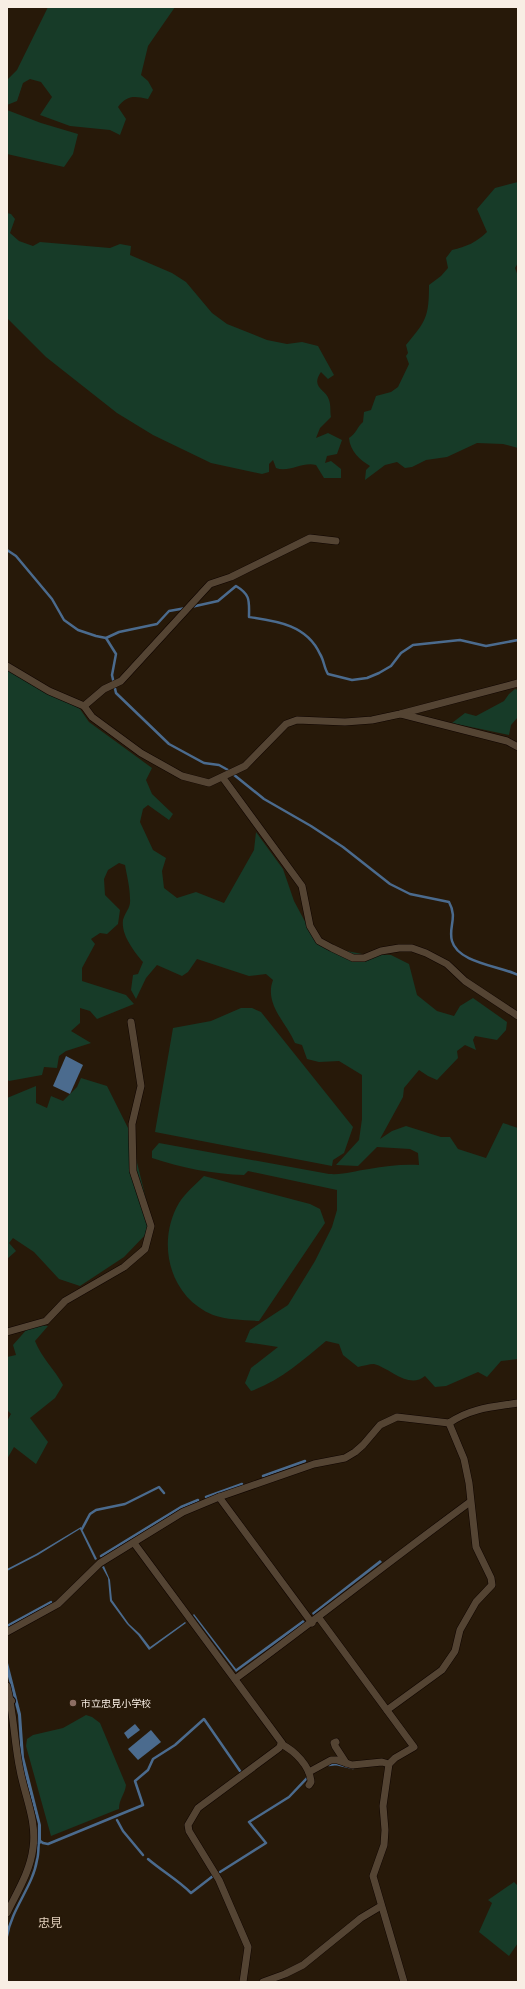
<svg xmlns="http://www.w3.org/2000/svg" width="525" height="1989" viewBox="0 0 525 1989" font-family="'IBM Plex Sans','Noto Sans JP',sans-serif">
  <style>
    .green { fill: #173b28 }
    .water { fill: #4b6b8e }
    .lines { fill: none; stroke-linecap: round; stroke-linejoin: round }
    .stream { stroke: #4b6b8e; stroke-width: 2.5 }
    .minor-casing { stroke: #0f0400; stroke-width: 8 }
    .tertiary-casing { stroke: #0f0400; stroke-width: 10 }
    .minor { stroke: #544433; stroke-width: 7 }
    .tertiary { stroke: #544433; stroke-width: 8 }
    .education-dot { fill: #8d6e63; stroke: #271909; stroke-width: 1.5 }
    .labels { text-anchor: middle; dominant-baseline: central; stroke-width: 4; stroke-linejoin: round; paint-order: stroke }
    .poi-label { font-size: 10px; fill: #f8eee4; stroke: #271909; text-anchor: start }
    .quarter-label { font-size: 12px; fill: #e6d3bf; stroke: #271909 }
  </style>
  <rect width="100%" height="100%" fill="#271909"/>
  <g class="green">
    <path d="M 48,7 L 175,7 L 148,46 L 141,75 L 148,81 L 153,90 L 148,99 C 134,96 127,95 118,107 L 126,119 L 120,135 L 110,130 L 70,126 L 40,115 L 52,97 L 41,82 L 30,79 L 23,83 L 17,101 L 7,105 L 7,80 L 17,70 Z"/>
    <polygon points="7,110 41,123 78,134 73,154 64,167 7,154"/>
    <path d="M 518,182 L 518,263 L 515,268 L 518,276 L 518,448 L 503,444 L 477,443 L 447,457 L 426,460 L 412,467 L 405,468 L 397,462 L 385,465 L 365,480 L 366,470 L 370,466 C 360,460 350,451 349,438 C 356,434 357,427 363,422 L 364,412 L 371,410 L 376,396 L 391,392 L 398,387 L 409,364 L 406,356 L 408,353 L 406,345 C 426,321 429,317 429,285 L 441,276 L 448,268 L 446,258 L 452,250 C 466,247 477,242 487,232 L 477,209 L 495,188 Z"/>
    <path d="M 7,213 L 11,214 L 15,219 L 10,233 L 19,241 L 33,246 L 40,242 L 110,248 L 120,244 L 131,246 L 130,255 L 172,273 L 186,282 L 212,313 L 227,324 L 267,340 L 287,344 L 302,342 L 318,346 L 334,375 L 328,379 L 321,372 C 310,388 326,389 329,400 C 331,405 330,412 331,417 L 320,428 L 316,438 L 328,433 L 342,440 L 337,454 L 327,456 L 325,463 L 331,461 L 341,469 L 341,478 L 324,478 L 316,465 C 303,461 289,473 276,468 L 273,460 L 269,464 L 269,472 L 262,474 L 211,463 L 153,435 L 117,413 L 46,357 L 7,318 Z"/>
    <path d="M 7,670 L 80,709 L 89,722 L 152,768 L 146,780 L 152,794 L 173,814 L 169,820 L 148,805 L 143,809 L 140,822 L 153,850 L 166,858 L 162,871 L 164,888 L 177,898 L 196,892 L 224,903 L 254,850 L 256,832 L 283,869 L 294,901 L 309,929 L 332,948 L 362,954 L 391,955 L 409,964 L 417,995 L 437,1011 L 454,1016 L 460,1006 L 473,998 L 507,1022 L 506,1030 L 497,1040 L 475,1036 L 473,1040 L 476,1050 L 465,1045 L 457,1051 L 458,1058 L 437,1080 L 428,1076 L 419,1070 L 404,1088 L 403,1097 L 380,1139 L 392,1131 L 406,1126 L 441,1137 L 450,1137 L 458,1149 L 486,1158 L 503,1123 L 518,1128 L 518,1359 L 501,1361 L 487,1377 L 478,1372 L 446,1386 L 435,1387 L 425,1376 C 409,1390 390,1368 374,1364 C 369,1364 363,1366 358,1367 L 343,1355 L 339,1344 L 326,1341 C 303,1360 280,1381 251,1391 L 245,1383 L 251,1368 L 278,1347 L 245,1342 L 250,1330 L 288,1305 L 315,1261 L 332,1227 L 337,1210 L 337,1190 L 248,1171 L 244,1175 C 213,1174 182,1168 152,1158 L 152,1151 L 159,1143 L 329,1174 C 345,1175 353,1171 369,1169 C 386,1166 402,1164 419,1165 L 418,1153 L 410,1149 L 377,1147 L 358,1166 L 336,1165 L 359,1140 L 362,1119 L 362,1075 L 339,1061 L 319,1062 L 307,1059 L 302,1045 L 295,1043 C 286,1022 264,1004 273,980 L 266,974 L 249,976 L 197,959 L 188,972 L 182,976 L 157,965 L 146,978 L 136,999 L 131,990 L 133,975 L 138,974 L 143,962 C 134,951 121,935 123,920 C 125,912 131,908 130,899 C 130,888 127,876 125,865 L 119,863 L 108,870 L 104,879 L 105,895 L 120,910 L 118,924 L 107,934 L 100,933 L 91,939 L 95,944 L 82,968 L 82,981 L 126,995 L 134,1004 L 97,1019 L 90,1011 L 80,1008 L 80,1023 L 71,1031 L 91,1043 L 66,1051 L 59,1056 L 57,1068 L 44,1067 L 42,1075 L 9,1081 L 7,1079 Z"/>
    <polygon points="515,689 518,690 518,717 511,725 509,735 452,723 465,713 476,716 504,701 509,694"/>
    <polygon points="241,1008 252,1008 261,1012 353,1127 344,1153 333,1160 332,1166 155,1132 173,1028 211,1021"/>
    <polygon points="81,1078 107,1086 129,1130 147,1203 147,1233 124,1257 80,1286 59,1279 34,1252 13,1238 9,1243 16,1251 7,1259 7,1098 36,1086 36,1103 47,1108 51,1096 63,1101 77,1087"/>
    <path d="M 204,1176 L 310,1204 L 320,1209 L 325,1223 L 259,1321 C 244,1320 227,1320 213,1315 C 169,1297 156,1242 179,1203 C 185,1193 196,1184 204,1176 Z"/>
    <path d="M 35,1324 L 48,1326 L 35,1341 C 41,1357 55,1370 63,1385 L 55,1398 L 30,1418 L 48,1442 L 36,1464 L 14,1447 L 7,1459 L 7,1421 L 11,1414 L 7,1410 L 7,1357 L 16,1355 L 13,1345 L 28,1328 Z"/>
    <path d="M 86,1715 L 92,1717 L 100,1723 L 126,1785 C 125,1794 119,1799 119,1809 L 116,1810 L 51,1836 L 26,1746 L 27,1739 L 33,1735 L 63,1728 Z"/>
    <polygon points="514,1882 518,1886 518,1943 509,1956 479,1932 492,1903 488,1900"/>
  </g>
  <g class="water">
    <polygon points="66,1056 83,1065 70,1094 53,1086"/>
    <polygon points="81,1527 97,1559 95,1560 80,1529 38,1555 7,1571 7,1569 36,1554"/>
    <polygon points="380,1560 382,1562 313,1615 312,1613"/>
    <polygon points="104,1566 110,1580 112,1600 129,1624 140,1634 150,1647 185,1622 186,1623 149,1650 138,1635 127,1624 110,1601 108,1578 102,1567"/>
    <polygon points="194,1614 236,1669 303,1620 305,1622 236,1672 193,1615"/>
    <polygon points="7,1659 21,1714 24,1757 41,1825 41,1840 45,1843 37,1844 38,1824 21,1761 18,1715 7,1673"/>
    <polygon points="135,1724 140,1730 128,1739 124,1733"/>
    <polygon points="151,1730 161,1742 138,1760 128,1749"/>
  </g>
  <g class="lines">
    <g class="stream">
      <polyline points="7,550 16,556 52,599 64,620 78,630 96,636 106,638 119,632 157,624 169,611 186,608"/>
      <path d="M 191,607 L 218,601 L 236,586 C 251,595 249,601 249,617 C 277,621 307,625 320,654 C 324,660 324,668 328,674 L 352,680 L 367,678 L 379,673 L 391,666 L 401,653 L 413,645 L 460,640 L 486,646 L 518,640"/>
      <path d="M 106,638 L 116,654 L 112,675 L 116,693 L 169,744 L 204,763 L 219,765 L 228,770 L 264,799 L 311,826 L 343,847 L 390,884 L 410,894 L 449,902 C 458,918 448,927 452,941 C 458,963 500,966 518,975"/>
      <polyline points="263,1476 305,1461"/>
      <polyline points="206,1497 242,1484"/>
      <polyline points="82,1529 90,1514 96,1510 125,1504 159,1487 164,1493"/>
      <polyline points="101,1556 181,1507 198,1500"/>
      <polyline points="7,1626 51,1602"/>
      <polyline points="329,1765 336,1764 353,1768"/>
      <polyline points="117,1820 123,1831 143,1855"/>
      <polyline points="43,1843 48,1844 143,1805 135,1781 148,1770 153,1759 175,1745 204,1719 240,1771"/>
      <path d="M 148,1859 C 162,1871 178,1880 191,1893 L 213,1876"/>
      <polyline points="220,1872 266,1843 249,1822 289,1797 308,1777"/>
      <path d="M 7,1936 C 12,1908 33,1886 37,1860 C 39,1854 38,1847 39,1841"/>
      <polyline points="7,1981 7,1982"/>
    </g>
    <g class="minor-casing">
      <g id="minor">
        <polyline points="7,666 49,691 84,706 92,717 141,753 182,776 209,783 245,766 286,724 297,720 345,722 372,720 400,714 518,683"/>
        <polyline points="84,706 104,689 121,681 210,584 231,577 310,538 336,541"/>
        <polyline points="401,714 507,741 518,747"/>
        <polyline points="223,778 302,886 310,926 319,941 332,948 353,958 364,958 381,951 399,948 412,948 426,953 447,964 465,981 518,1016"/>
        <polyline points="7,1332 46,1321 65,1301 124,1267 145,1249 151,1226 133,1171 132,1124 141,1086 131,1022"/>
        <polyline points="219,1497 312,1623"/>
        <polyline points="134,1543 282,1743 279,1748 198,1808 188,1825 189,1831 219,1880 248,1947 243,1982"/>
        <polyline points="319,1618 414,1747 395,1758 389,1764 383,1806 385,1830 384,1845 373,1876 404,1982"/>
        <path d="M 7,1632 L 58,1604 L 100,1563 L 183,1512 L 219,1497 L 314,1464 L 345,1458 L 355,1452 L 363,1445 L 380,1425 L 397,1417 L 449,1423 C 471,1408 492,1407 518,1403"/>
        <path d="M 235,1679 C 314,1621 391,1560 470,1502"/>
        <path d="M 7,1686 C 14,1714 14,1742 20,1770 C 25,1797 37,1821 33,1848 C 30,1872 17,1892 7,1913"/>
        <polyline points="387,1710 442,1670 455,1651 460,1630 476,1602 492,1585 491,1578 476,1547 469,1483 464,1459 449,1423"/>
        <polyline points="336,1742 334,1743 335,1746 346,1763"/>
        <path d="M 281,1744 C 295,1751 310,1766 311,1782 L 309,1785"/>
        <polyline points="309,1772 331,1760 337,1760 352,1765 382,1762 389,1764"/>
        <polyline points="263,1982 285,1974 303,1965 361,1918 381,1906"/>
      </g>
    </g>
    <g class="tertiary-casing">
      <polyline id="tertiary" points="7,1704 11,1701"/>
    </g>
    <use href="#minor" class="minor"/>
    <use href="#tertiary" class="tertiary"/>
  </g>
  <circle class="education-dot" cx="73" cy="1703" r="4"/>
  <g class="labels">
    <g class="poi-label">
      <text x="81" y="1703">市立忠見小学校</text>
    </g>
    <g class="quarter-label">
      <text x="50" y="1922">忠見</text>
    </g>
  </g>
  <rect width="525" height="1989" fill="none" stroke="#f8eee4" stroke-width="16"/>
</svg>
